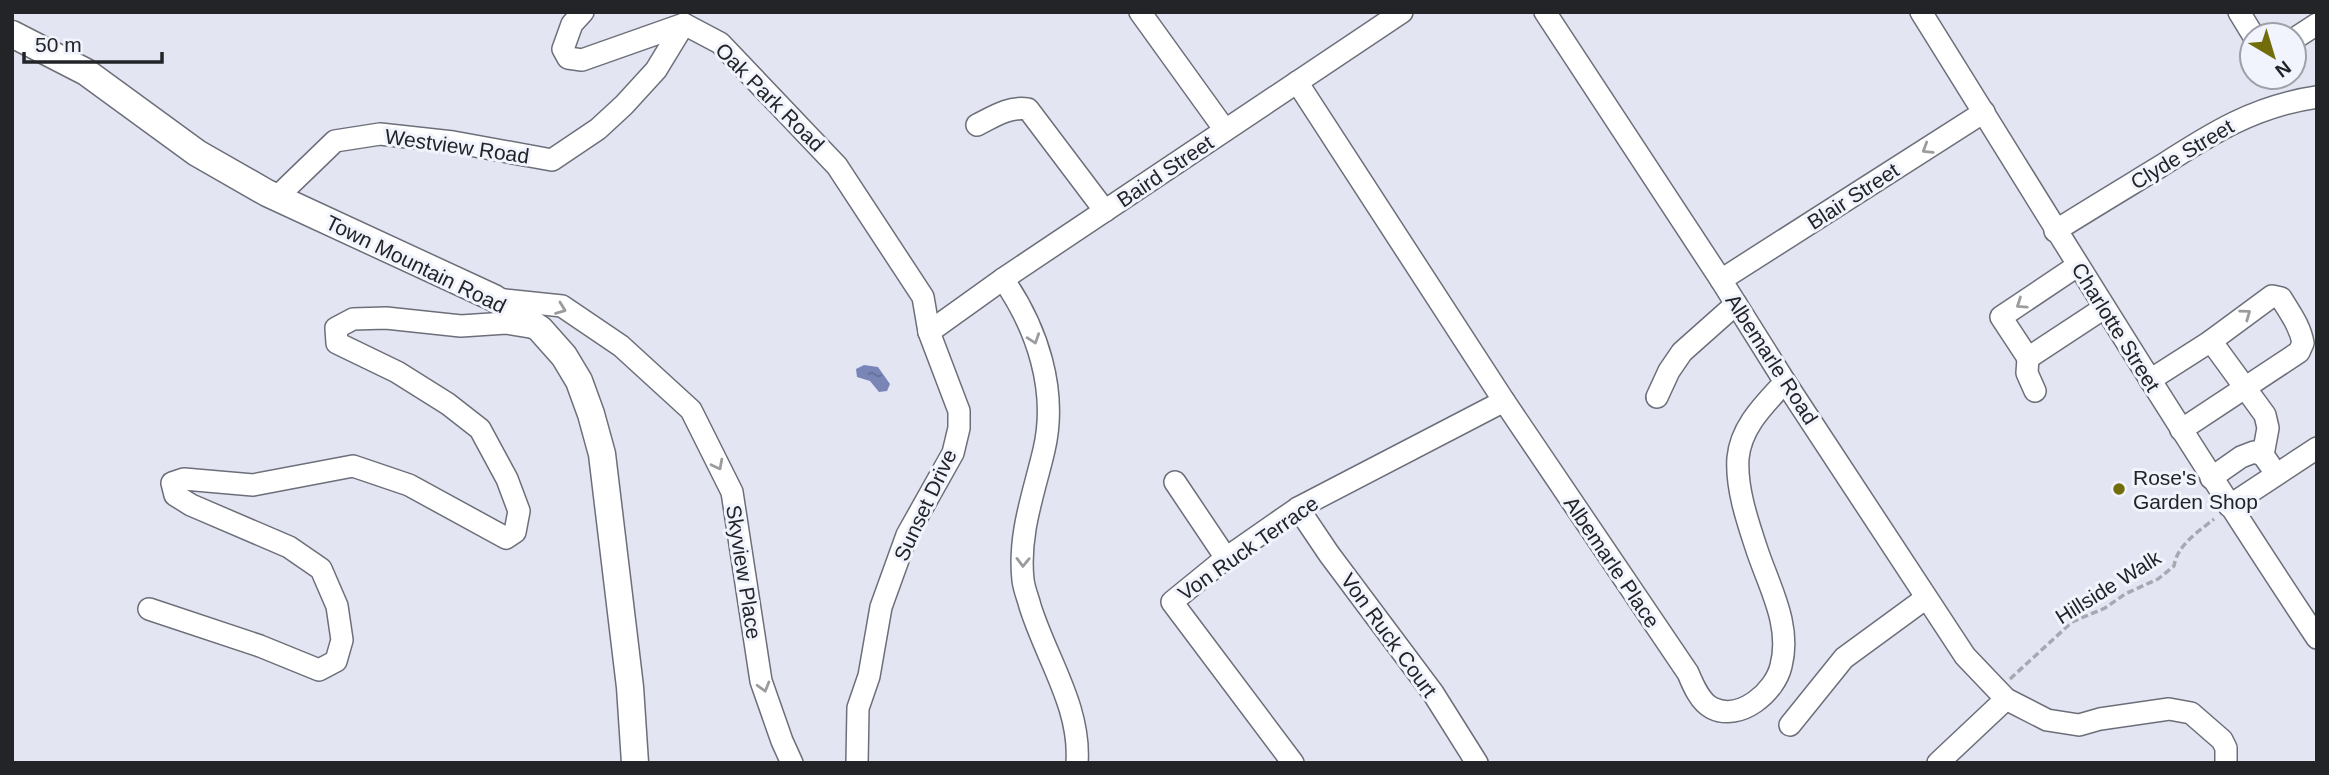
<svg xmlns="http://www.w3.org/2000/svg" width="2329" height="775" viewBox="0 0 2329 775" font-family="Arial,sans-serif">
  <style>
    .water { fill: url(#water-ripples) }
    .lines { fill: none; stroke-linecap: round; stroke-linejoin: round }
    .minor-casing { stroke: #6c6f79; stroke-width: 24 }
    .major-casing { stroke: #6c6f79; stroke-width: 29 }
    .path { stroke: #a6a8b2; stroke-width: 3.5; stroke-dasharray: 7 3.5; stroke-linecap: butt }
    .minor { stroke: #fff; stroke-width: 21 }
    .major { stroke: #fff; stroke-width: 26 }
    .oneway { stroke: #9c9c9e }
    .poi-dot { fill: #726d0b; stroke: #f1f4fd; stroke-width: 2.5 }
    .labels { text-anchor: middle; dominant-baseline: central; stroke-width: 6; stroke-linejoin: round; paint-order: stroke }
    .street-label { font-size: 21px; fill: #232428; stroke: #f1f4fd }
    .poi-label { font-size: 21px; fill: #232428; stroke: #f1f4fd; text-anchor: start }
  </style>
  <defs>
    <pattern id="water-ripples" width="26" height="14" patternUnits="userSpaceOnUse" patternTransform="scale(1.75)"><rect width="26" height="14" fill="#7985b6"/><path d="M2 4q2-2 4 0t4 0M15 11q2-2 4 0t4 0" fill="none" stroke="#636d94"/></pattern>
  </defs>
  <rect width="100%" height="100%" fill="#e3e6f2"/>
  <polygon class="water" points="864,365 878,367 890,384 887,391 879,392 870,381 857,377 856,369"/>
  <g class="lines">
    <g class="minor-casing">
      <g id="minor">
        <polyline points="583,12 572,24 563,49 568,58 582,60 684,24 720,43 837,166 923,297 929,332 959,411 959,428 953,453 907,535 881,607 869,676 858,708 857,763"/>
        <polyline points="1140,12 1225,130"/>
        <polyline points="1545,12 1721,280 1785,382 1965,656 2006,699 2047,720 2079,725 2100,719 2169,709 2191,713 2222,740 2226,748 2226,763"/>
        <path d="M 1921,12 C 2052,222 2180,432 2317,638"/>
        <polyline points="2239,12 2253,35"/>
        <polyline points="2294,39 2317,24"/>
        <path d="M 1297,82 L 1504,401 L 1688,673 C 1693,685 1700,702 1712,708 C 1740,722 1775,692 1781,666 C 1792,624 1768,585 1756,547 C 1747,520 1736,487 1738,458 C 1741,426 1765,404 1785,382"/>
        <path d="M 977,125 C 993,117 1009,106 1028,109 L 1105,211"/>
        <polyline points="277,197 335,141 380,134 453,142 552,160 598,129 624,105 656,70 684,24"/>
        <path d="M 2055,231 C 2090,209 2125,188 2161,166 C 2212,133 2255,106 2317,97"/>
        <polyline points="2077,266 2001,317 2028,358 2104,308"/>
        <path d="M 1003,279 C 1037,328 1058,390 1044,450 C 1034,493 1018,534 1023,580 C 1024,589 1028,598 1030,606 C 1046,658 1081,707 1077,763"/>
        <polyline points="1721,280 1984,112"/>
        <polyline points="496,299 562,306 621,346 691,410 732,492 761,681 782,741 792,763"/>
        <polyline points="929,332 1003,279 1402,12"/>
        <polyline points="2211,341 2265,415 2268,428 2263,455"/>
        <polyline points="2028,358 2027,373 2035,391"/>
        <path d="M 2150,380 L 2211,341 L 2272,296 L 2281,298 C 2290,313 2300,326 2303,343 L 2299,352 L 2181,430"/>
        <polyline points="1657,397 1669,371 1682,352 1736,304"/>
        <polyline points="2211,478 2241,457 2254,452 2263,455 2270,465"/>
        <polyline points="1175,482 1226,558"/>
        <polyline points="2229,506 2317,448"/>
        <polyline points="1298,508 1329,554 1433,693 1477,763"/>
        <polyline points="149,609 260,646 319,670 336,661 342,640 337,606 321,569 289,547 191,505 175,495 172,483 184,479 253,485 353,466 409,485 506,538 515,532 519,511 507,479 480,429 448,404 397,372 337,343 336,328 353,319 386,318 461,326 506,323 536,328"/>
        <polyline points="1790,725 1844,658 1926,598"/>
        <polyline points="1293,763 1172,602 1226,558 1298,508 1504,401"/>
        <polyline points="1938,763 2006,699"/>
      </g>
    </g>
    <g class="major-casing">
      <polyline id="major" points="12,34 86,72 197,153 267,193 494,298 540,329 564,356 579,381 591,414 602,454 630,687 635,763"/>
    </g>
    <path class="path" d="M 2010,679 L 2072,622 L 2105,608 L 2125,594 L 2158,579 L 2174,566 C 2177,545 2198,532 2214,519"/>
    <use href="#minor" class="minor"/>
    <use href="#major" class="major"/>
  </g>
  <defs><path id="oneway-chevron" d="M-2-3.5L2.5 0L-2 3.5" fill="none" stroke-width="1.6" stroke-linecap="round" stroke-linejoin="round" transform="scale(1.75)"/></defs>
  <g class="oneway">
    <use href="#oneway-chevron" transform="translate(1927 149) rotate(148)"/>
    <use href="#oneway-chevron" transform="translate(2021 304) rotate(146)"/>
    <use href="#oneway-chevron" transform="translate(561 309) rotate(21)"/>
    <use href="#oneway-chevron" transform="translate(2246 314) rotate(-36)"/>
    <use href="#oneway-chevron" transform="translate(1034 339) rotate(71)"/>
    <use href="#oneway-chevron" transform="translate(718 465) rotate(63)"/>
    <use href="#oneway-chevron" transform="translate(1023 562) rotate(91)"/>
    <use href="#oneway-chevron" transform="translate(764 687) rotate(74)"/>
  </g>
  <circle class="poi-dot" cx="2119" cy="489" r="7"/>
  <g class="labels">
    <g class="street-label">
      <text transform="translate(770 97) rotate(45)">Oak Park Road</text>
      <text transform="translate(457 146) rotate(8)">Westview Road</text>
      <text transform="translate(2182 154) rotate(-31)">Clyde Street</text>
      <text transform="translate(1165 171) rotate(-34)">Baird Street</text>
      <text transform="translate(1853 196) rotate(-33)">Blair Street</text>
      <text transform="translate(416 264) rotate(26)">Town Mountain Road</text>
      <text transform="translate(2116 327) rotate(58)">Charlotte Street</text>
      <text transform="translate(1772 359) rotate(57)">Albemarle Road</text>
      <text transform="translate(925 505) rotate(-65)">Sunset Drive</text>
      <text transform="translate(1248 548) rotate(-35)">Von Ruck Terrace</text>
      <text transform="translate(1612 562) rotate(56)">Albemarle Place</text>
      <text transform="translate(744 572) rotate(81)">Skyview Place</text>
      <text transform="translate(2108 587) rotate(-32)">Hillside Walk</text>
      <text transform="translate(1389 635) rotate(54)">Von Ruck Court</text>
    </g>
    <g class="poi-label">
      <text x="2133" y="477">Rose's<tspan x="2133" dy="24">Garden Shop</tspan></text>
    </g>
  </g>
  <rect width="2329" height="775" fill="none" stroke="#232428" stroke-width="28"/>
  <g transform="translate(2273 56) rotate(142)"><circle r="33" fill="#f1f4fd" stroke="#9fa1a8" stroke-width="2"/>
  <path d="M0-5L12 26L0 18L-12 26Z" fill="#726d0b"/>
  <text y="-10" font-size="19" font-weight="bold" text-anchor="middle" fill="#232428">N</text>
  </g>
  <path d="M24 52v10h138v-10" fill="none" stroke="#232428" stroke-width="3.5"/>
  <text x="35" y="52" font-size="21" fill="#232428" stroke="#f1f4fd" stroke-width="5" paint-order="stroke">50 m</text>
</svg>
